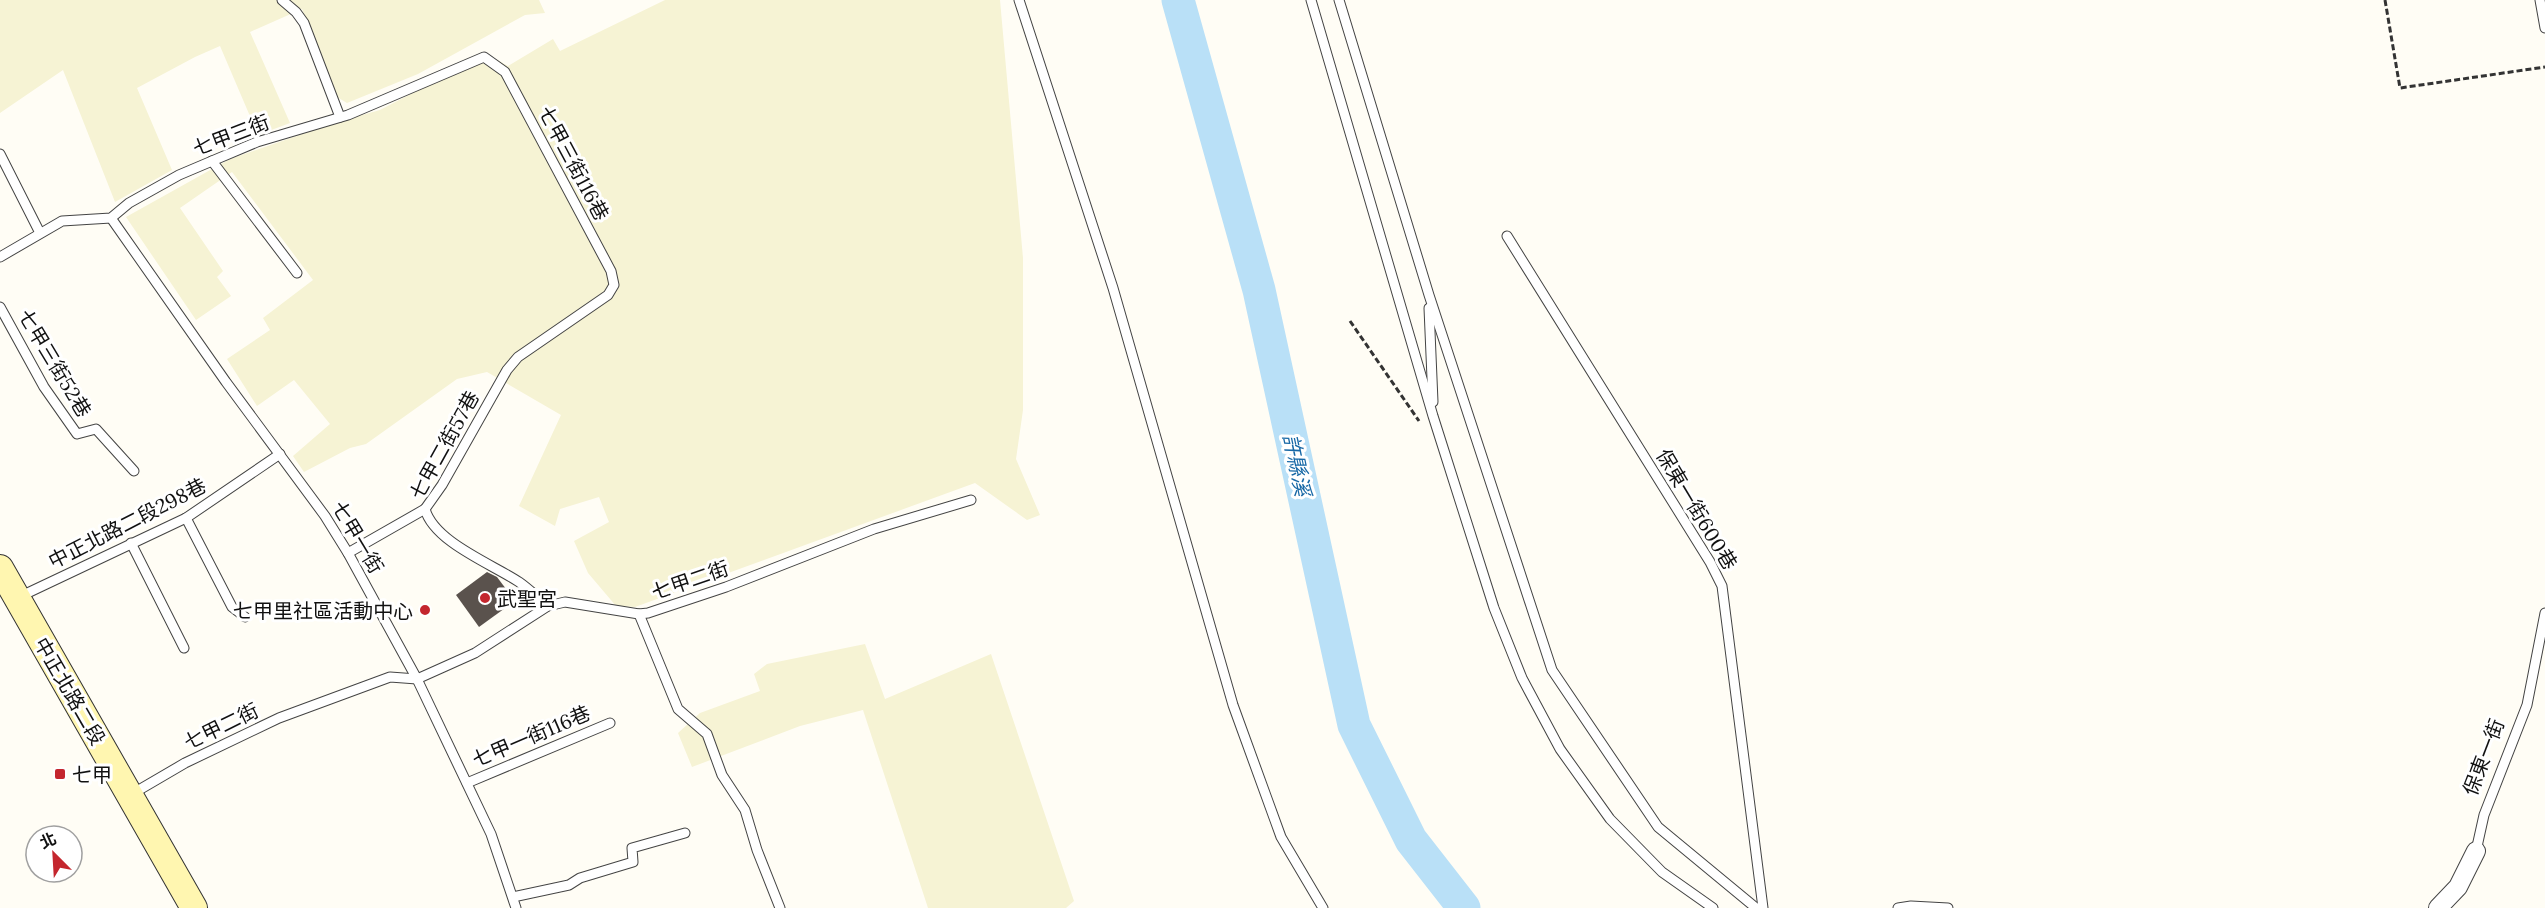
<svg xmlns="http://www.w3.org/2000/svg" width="2545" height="908" viewBox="0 0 2545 908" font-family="Lora,'Noto Sans TC',serif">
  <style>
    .farmland { fill: #f6f3d4 }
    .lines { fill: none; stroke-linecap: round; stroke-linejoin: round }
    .river { stroke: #b9e0f7; stroke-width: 33 }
    .building { fill: #5a524d }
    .lane-casing { stroke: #444; stroke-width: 11 }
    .street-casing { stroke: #444; stroke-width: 20 }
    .secondary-casing { stroke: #333; stroke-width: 28 }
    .path { stroke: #333; stroke-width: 3; stroke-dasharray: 6 3; stroke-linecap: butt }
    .lane { stroke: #fff; stroke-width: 9 }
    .street { stroke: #fff; stroke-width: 18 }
    .secondary { stroke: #fff6b0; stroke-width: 26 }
    .poi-dot { fill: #c4262e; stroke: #fff; stroke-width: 2 }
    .labels { text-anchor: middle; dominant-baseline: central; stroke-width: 6; stroke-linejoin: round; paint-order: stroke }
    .street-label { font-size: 20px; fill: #111; stroke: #fff }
    .poi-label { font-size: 20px; fill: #111; stroke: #fff; text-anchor: start }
    .water-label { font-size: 21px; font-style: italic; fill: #1768a6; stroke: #fff }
  </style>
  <rect width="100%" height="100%" fill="#fffdf5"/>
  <g class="farmland">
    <polygon points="0,0 539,0 545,13 525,15 418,74 347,103 337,97 302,9 250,32 290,123 258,135 220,46 195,57 137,88 172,170 115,202 63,70 0,113"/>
    <polygon points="665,0 1000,0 1023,258 1023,410 1016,459 1040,515 1027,520 975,483 635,607 616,606 588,573 574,541 609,522 599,497 560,509 555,526 519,506 561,415 487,372 457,379 366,444 350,448 304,472 293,456 330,424 294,380 257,406 227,359 270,330 263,318 313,280 232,172 180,208 223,271 217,277 231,296 196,320 126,217 230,159 337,122 380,110 487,54 508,66 553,39 560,51"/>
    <polygon points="865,644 885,699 991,654 1074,901 1066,908 928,908 863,710 800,726 692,767 678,733 700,713 760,691 754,674 767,664"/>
  </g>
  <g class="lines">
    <polyline class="river" points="1178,0 1259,290 1354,725 1411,840 1464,908"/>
  </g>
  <polygon class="building" points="487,572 497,577 515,601 479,627 456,595"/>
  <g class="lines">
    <g class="lane-casing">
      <g id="lane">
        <polyline points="282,0 296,12 304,23 340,117"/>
        <polyline points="1019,0 1113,288 1233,705 1281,837 1323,908"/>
        <polyline points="1311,0 1433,416 1494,608 1522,678 1560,749 1610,819 1662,872 1713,908"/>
        <polyline points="1339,0 1429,295 1552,670 1658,827 1756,908"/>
        <polyline points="2540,0 2545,28"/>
        <polyline points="0,154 40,233"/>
        <polyline points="212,161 297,273"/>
        <polyline points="111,218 226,382 325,516 348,553 417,679 491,834 516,908"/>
        <polyline points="1507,236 1710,562 1722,586 1763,908"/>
        <path d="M 0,257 L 62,221 L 111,218 L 129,203 L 179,175 L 212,161 L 257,142 L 348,115 L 484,57 L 505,72 L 611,271 L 614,285 L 608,295 L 518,357 L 507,370 L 442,485 L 425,509 C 434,542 492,564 519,582 C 529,589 538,598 548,606"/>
        <polyline points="0,307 44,387 77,434 96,429 134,471"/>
        <polyline points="1429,308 1433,402"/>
        <polyline points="186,518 232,607 245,617"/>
        <polyline points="131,543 184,648"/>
        <polyline points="348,553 425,509"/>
        <polyline points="19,597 186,518 280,454"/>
        <polyline points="639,614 678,709 707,734 722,775 745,810 757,850 780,908"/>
        <polyline points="467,783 610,723"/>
        <polyline points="132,794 185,763 279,718 390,677 417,679 475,653 548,606 565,602 639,614 648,613 726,587 874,529 971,500"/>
        <polyline points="2476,851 2484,815 2527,705 2545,613"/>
        <polyline points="513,897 569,885 580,878 633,862 632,848 685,833"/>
        <polyline points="1898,908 1911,906 1948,908"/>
      </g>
    </g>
    <g class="street-casing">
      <polyline id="street" points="2438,908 2458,887 2476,851"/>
    </g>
    <g class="secondary-casing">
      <polyline id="secondary" points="0,568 194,908"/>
    </g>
    <g class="path">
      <polyline points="2385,0 2400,88 2545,67"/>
      <polyline points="1350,321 1419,421"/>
    </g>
    <use href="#lane" class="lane"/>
    <use href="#street" class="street"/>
    <use href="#secondary" class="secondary"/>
  </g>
  <g class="poi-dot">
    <circle cx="485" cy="598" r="6"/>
    <circle cx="425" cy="610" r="6"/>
    <rect x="54" y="768" width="12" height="12" rx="3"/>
  </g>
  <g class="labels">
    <g class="street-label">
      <text transform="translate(231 135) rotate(-21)">七甲三街</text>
      <text transform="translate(574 163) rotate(62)">七甲三街116巷</text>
      <text transform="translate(55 363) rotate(59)">七甲三街52巷</text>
      <text transform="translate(444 445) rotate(-61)">七甲二街57巷</text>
      <text transform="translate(1697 509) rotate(59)">保東一街600巷</text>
      <text transform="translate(127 523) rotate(-27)">中正北路二段298巷</text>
      <text transform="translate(358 537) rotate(59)">七甲一街</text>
      <text transform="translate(690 580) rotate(-19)">七甲二街</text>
      <text transform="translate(70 691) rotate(60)">中正北路二段</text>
      <text transform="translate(221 726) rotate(-26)">七甲二街</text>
      <text transform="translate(531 736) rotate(-23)">七甲一街116巷</text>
      <text transform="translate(2483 757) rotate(-69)">保東一街</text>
    </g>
    <g class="poi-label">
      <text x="497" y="598">武聖宮</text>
      <text x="413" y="610" text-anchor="end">七甲里社區活動中心</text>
      <text x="72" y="774">七甲</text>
    </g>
    <g class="water-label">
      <text transform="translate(1297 465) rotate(78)">許縣溪</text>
    </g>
  </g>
  <g transform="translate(54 854) rotate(336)"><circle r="28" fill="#ffffff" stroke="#a0a0a0" stroke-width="1.5"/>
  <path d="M0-4.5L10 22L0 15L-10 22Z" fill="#c4262e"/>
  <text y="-9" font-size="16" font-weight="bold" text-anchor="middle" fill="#111111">北</text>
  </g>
</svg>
